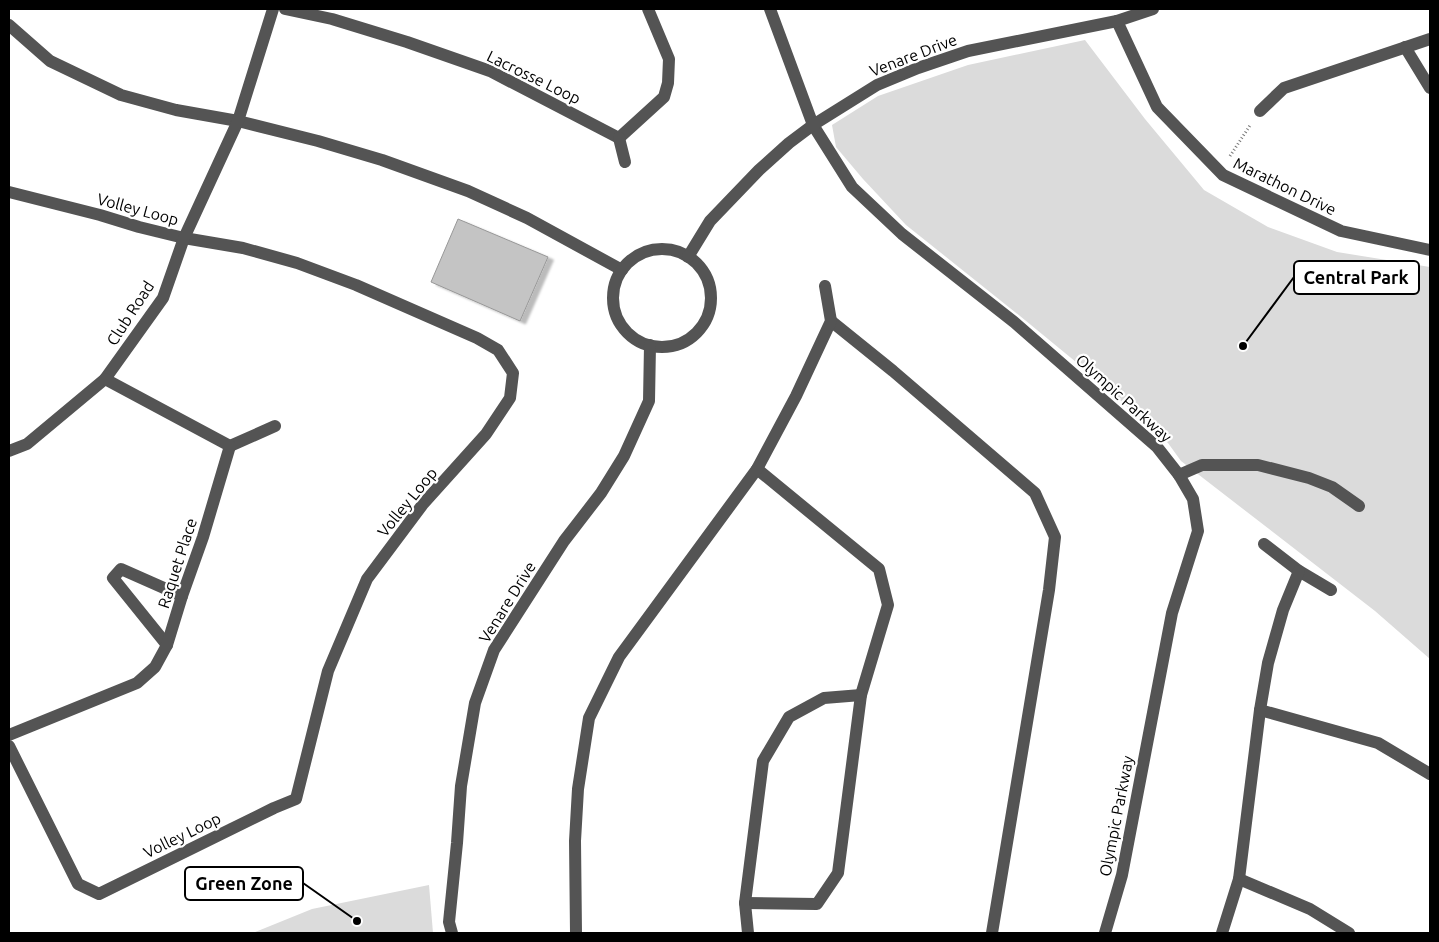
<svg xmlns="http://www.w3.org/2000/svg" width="1439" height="942" viewBox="0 0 1439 942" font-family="Ubuntu,sans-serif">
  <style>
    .green { fill: #dbdbdb }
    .building { fill: #c4c4c4; stroke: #989898; filter: url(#shadow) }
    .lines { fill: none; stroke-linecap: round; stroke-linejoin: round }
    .path { stroke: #767676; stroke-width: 3; stroke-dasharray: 1 2.5; stroke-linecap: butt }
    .minor { stroke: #545454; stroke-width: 12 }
    .labels { text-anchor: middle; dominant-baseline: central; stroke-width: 4.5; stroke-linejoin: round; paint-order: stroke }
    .street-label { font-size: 16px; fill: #000; stroke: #fff }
    .leader { fill: none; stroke: #000; stroke-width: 2 }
    .callout-dot { fill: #000; stroke: #fff; stroke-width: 2 }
    .callout { fill: #fff; stroke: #000; stroke-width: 2 }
    .callout-label { font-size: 18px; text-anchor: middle; font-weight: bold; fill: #000 }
  </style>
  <defs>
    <filter id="shadow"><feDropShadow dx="5.5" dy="3" stdDeviation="1" flood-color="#0004"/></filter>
  </defs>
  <rect width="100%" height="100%" fill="#fff"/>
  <g class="green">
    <polygon points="1085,40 1145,119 1204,190 1268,227 1337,252 1430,267 1430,659 1375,611 1181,461 1168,443 1093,376 1020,316 906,225 863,179 836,147 832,125 878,96 968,65"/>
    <polygon points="429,885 433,933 253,933 312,909"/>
  </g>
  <polygon class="building" points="458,219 548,257 520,321 431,282"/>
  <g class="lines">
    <polyline class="path" points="1230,156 1251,124"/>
    <g class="minor">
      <polyline points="285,9 332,19 407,42 490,71 619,138"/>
      <polyline points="770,9 813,125 852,187 902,234 1014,322 1157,447 1179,475 1193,499 1198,531 1172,613 1122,875 1105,933"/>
      <polyline points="1117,21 1157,107 1223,175 1341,231 1430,250"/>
      <polyline points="9,25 50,61 121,95 176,110 238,121 318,141 382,160 468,191 527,218 622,270"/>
      <polyline points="1405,47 1430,88"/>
      <polyline points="1260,111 1284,88 1430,39"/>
      <polyline points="619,138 664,97 668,83 669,59 648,9"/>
      <polyline points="619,138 625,162"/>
      <polyline points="9,192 100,215 139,227 184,238 243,248 297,263 356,285 477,338 498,350 513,373 510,398 486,434 423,504 367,579 328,671 296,799 274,808 99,894 78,884 9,746"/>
      <circle cx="662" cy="298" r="49"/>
      <polyline points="688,257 710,221 759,170 789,143 813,125 877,85 918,68 968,51 1117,21 1153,9"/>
      <polyline points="831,321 893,371 1035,493 1055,537 1049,590 992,933"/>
      <polyline points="230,446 275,426"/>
      <polyline points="9,451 27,444 105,379 163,298 184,238 238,121 273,9"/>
      <polyline points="1179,475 1202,465 1258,465 1309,478 1332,487 1359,506"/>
      <polyline points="1264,544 1299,571 1331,590"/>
      <polyline points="167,645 113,578 121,569 182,596"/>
      <polyline points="1260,710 1378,743 1430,774"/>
      <polyline points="9,735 137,683 155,667 167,645 182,596 203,537 230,446 105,379"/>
      <polyline points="1239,879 1310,909 1349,933"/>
      <polyline points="745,903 817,904 838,873 861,695 888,605 879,569 757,469"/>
      <polyline points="452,933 449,922 457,843 461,786 475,703 494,650 564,541 601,493 624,456 649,401 650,345"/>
      <polyline points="576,933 575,841 578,789 589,718 619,657 757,469 796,396 831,321 825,286"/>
      <polyline points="748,933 745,903 763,761 789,717 824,698 861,695"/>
      <polyline points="1222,933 1239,879 1260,710 1268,663 1283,610 1299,571"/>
    </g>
  </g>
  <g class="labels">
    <g class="street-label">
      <text transform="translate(913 55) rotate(-21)">Venare Drive</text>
      <text transform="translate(534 77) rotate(26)">Lacrosse Loop</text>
      <text transform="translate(1285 186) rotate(26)">Marathon Drive</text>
      <text transform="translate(138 209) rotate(15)">Volley Loop</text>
      <text transform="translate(130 313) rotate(-57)">Club Road</text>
      <text transform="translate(1124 398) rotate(42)">Olympic Parkway</text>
      <text transform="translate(407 502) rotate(-51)">Volley Loop</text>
      <text transform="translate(177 563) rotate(-72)">Raquet Place</text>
      <text transform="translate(507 602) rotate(-58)">Venare Drive</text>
      <text transform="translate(1116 816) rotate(-79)">Olympic Parkway</text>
      <text transform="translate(182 835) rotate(-26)">Volley Loop</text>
    </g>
  </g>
  <path class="leader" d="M1243 346L1294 277M357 921L303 883"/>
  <g class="callout-dot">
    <circle cx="1243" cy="346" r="5"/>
    <circle cx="357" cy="921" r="5"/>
  </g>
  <g class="callout">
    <rect x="1294" y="261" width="125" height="33" rx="5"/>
    <rect x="185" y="867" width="118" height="33" rx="5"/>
  </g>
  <g class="callout-label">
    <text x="1356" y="284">Central Park</text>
    <text x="244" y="890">Green Zone</text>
  </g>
  <rect width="1439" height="942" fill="none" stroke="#000000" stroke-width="20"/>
</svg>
